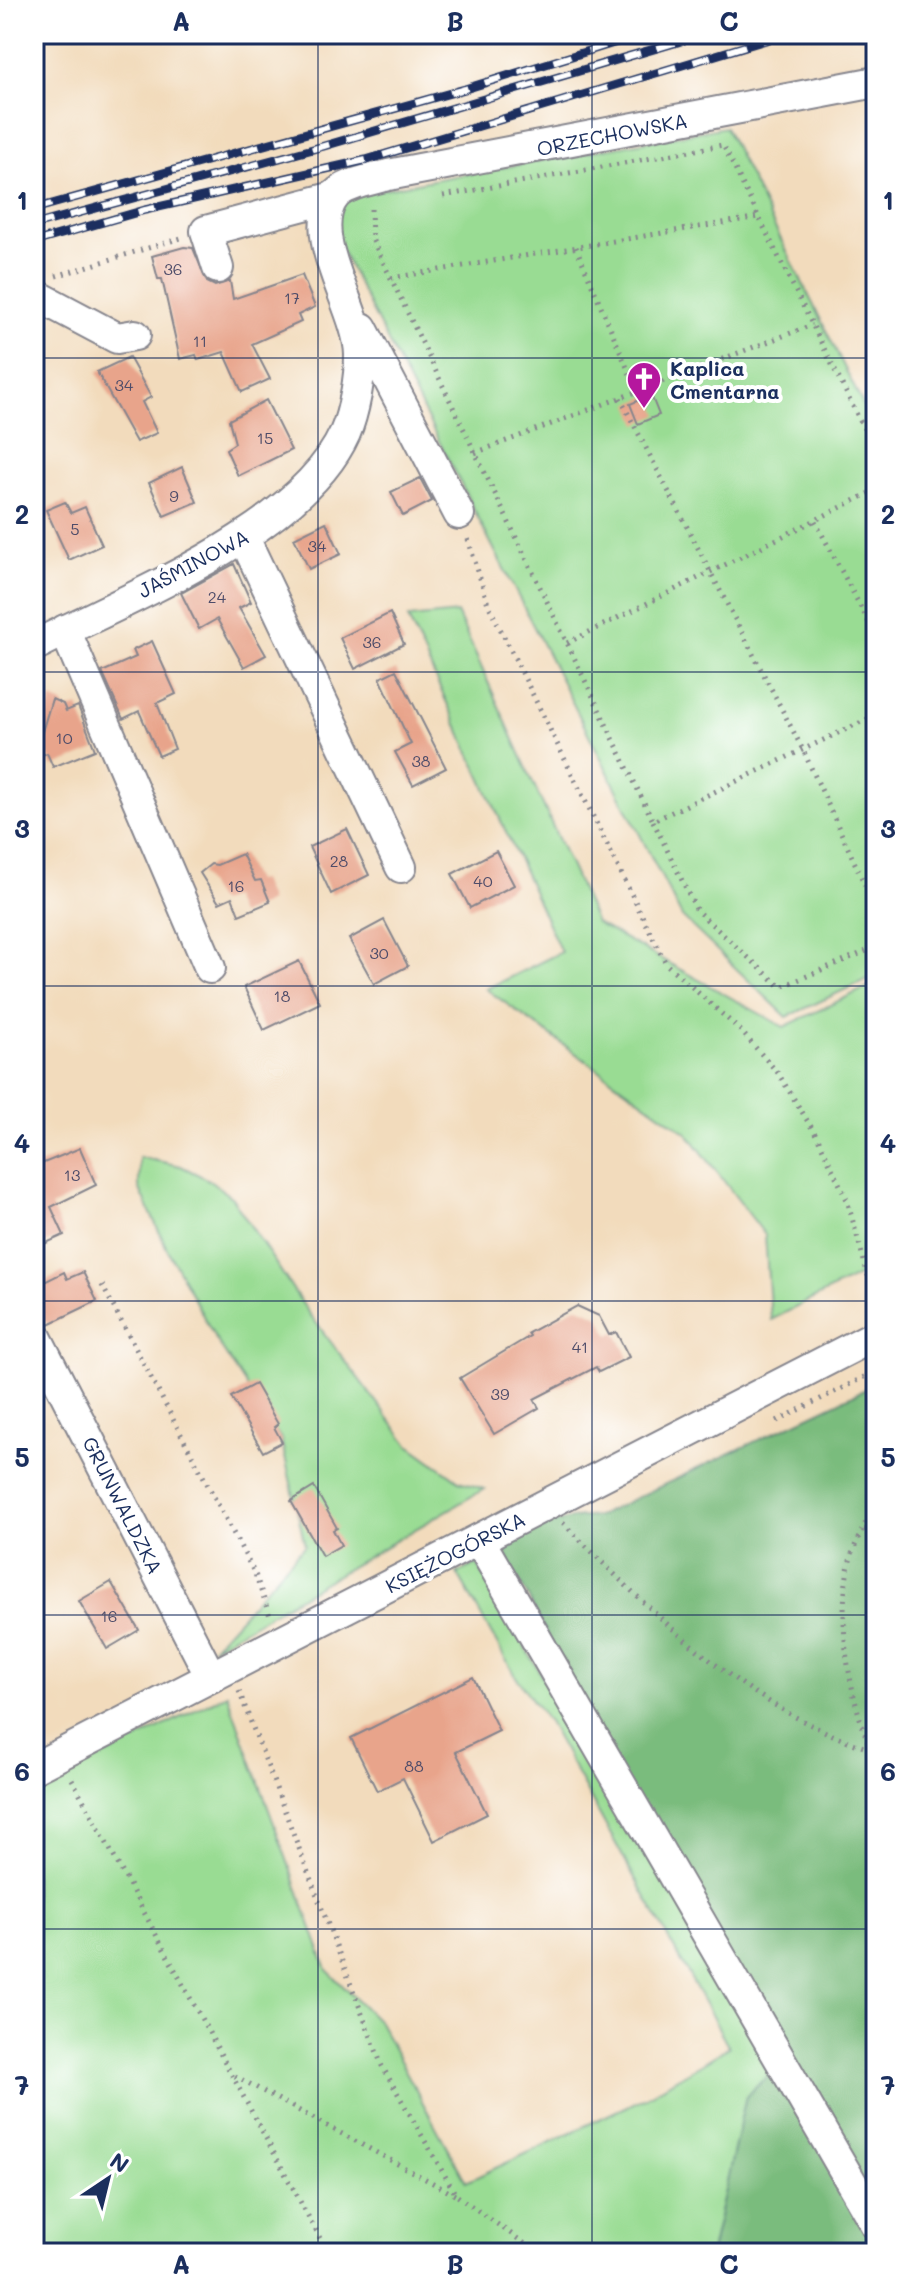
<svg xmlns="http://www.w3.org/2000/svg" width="910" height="2287" viewBox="0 0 910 2287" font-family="Mali,sans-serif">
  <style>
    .green { fill: #99dc93; stroke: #5a8678; stroke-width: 2 }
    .forest { fill: #7abc7d; stroke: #4a766e; stroke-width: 2 }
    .building { fill: #e8a48b }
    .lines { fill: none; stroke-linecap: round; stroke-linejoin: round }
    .minor-casing { stroke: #86858d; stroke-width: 34 }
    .path { stroke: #86858d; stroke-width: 5; stroke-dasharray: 2 6; stroke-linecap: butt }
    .minor { stroke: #fff; stroke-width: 30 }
    .rail-casing { stroke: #1b2f5e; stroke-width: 9 }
    .rail { stroke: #fff; stroke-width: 6; stroke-dasharray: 18; stroke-linecap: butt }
    .grid { fill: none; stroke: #1b2f5e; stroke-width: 2; stroke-opacity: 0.55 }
    .labels { text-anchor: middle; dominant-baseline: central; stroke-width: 8; stroke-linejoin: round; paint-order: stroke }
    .number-label { font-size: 16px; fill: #4e4c69 }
    .street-label { font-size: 20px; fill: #1b2f5e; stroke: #fff }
    .poi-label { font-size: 20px; font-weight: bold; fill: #1b2f5e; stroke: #fff; text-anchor: start }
    .neatline { fill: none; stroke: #1b2f5e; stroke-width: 3 }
    .grid-label { font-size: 26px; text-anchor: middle; font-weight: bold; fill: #1b2f5e }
  </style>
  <rect width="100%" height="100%" fill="#fff"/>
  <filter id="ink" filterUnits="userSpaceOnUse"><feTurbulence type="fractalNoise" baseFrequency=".0125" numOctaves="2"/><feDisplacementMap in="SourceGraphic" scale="16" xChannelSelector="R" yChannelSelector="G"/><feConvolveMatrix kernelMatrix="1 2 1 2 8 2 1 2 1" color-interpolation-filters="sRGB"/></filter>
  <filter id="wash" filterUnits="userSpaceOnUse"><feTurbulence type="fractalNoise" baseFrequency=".006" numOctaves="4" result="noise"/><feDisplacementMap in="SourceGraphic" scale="32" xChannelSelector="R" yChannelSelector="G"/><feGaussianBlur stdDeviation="1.8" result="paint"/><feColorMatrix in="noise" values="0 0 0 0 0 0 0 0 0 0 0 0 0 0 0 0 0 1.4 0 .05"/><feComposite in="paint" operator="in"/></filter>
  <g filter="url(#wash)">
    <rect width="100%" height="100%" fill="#f2dbbc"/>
    <g class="green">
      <polygon points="725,127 876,431 876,975 787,1017 682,917 333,234 345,196"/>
      <polygon points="457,613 596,923 784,1027 876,983 876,1267 771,1320 765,1235 688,1134 486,989 561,952 408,618"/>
      <polygon points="139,1157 181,1166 211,1181 232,1198 308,1312 409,1445 459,1481 484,1489 212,1648 305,1545 281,1439 215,1338 166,1247 139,1187"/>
      <polygon points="477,1564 602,1780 627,1831 665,1875 774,2071 746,2096 711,2253 34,2253 34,1791 227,1694 327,1970 379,2022 466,2182 646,2097 729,2047 548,1722 514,1674 457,1573"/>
    </g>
    <path class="forest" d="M 876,1384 L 876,2253 L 711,2253 L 746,2096 L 774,2071 L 505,1553 C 524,1530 567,1515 596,1517 Z"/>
    <g id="blocks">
      <g class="building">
        <polygon points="184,247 193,248 207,282 215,286 230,281 233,299 302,275 315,307 298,315 301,322 252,344 270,379 242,392 224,352 198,360 196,355 180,359 162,279 158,279 152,256"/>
        <polygon points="129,357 151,397 142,402 157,433 136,442 97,372"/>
        <polygon points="651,395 659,415 638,424 630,404"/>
        <polygon points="266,400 291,450 238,476 226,449 235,443 229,420"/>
        <polygon points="182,467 197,502 164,516 149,483"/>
        <polygon points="420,478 432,501 403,516 391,492"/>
        <polygon points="65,502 71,513 85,507 102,545 69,560 46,510"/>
        <polygon points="326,522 341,554 309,569 294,538"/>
        <polygon points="234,564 251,602 239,608 266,655 244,667 217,619 199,629 181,593"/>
        <polygon points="390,613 404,644 355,669 340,638"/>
        <polygon points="152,641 176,694 157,703 175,749 159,756 139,711 123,719 102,672 136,657 133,650"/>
        <polygon points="396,670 446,768 413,785 395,752 411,744 380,678"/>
        <polygon points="52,699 63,704 66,711 78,706 95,750 53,767 47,753 34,758"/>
        <polygon points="347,829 369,875 331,894 309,847"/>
        <polygon points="496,851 514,885 470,908 452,874"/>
        <polygon points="242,854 255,881 261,880 270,902 239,915 232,897 219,903 200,873 211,864 217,865"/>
        <polygon points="384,920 408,966 374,984 349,939"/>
        <polygon points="299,961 320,1003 264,1030 244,987"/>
        <polygon points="80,1148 96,1185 51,1207 64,1235 42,1245 34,1227 34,1167"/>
        <polygon points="64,1272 67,1279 83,1272 97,1301 49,1324 34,1315 34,1287"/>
        <polygon points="577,1306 599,1316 609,1335 616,1332 629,1357 599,1372 596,1367 534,1399 539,1408 494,1434 460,1378 530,1336 528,1333"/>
        <polygon points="255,1384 278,1424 274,1427 282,1442 263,1452 231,1397"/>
        <polygon points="314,1487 337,1528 333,1530 341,1545 322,1556 291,1501"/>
        <polygon points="111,1582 139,1630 107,1649 79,1601"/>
        <polygon points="473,1677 499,1731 456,1752 487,1814 434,1841 403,1778 377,1791 351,1738"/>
      </g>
    </g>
  </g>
  <g filter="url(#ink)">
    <use href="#blocks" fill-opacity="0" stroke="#86858d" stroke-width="2"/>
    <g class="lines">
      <g class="minor-casing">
        <g id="minor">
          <polyline points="218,268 206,231 334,197"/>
          <polyline points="34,294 117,338 135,335"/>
          <polyline points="362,328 459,514"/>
          <polyline points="244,538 401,867"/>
          <polyline points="65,630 210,968"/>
          <path d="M 34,646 C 127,598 301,531 345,433 C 354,412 360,378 360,355 C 359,308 306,239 333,198 C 343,183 372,180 388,175 L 876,82"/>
          <polyline points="34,1333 211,1677"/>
          <polyline points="479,1540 876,2225"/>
          <polyline points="34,1768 876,1335"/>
        </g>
      </g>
      <g class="path">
        <polyline points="443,196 723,145 876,453"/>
        <polyline points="371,209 372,239 653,821 876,715"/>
        <polyline points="576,247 637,391"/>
        <polyline points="56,276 181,238"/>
        <polyline points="391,278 759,217"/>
        <polyline points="620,398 803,750 876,909"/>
        <polyline points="475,453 812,325"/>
        <polyline points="815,521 876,636"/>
        <polyline points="468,539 488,604 666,964 740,1030 778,1073 818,1138 847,1200 876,1304"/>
        <polyline points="567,643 876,490"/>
        <polyline points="653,821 697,911 781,987 876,947"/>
        <polyline points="102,1285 255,1574 271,1619"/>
        <polyline points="777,1421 876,1371"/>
        <path d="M 876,1501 C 868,1519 857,1538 851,1557 C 834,1620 850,1703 876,1762"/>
        <path d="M 563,1523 C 656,1616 747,1711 876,1751"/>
        <polyline points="864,1529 876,1532"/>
        <polyline points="239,1691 382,2066 456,2195 538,2253"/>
        <polyline points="72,1779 328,2253"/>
        <polyline points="235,2076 455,2195"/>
      </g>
      <use href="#minor" class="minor"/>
      <g class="rail-casing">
        <g id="rail">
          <polyline points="34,209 465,89 643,34"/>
          <polyline points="34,225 324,146 705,34"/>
          <polyline points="34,242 145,210 366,160 786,34"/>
        </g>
      </g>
      <use href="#rail" class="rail"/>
    </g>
  </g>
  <path class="grid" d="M 318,34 L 318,2253M 592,34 L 592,2253M 34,358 L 876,358M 34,672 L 876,672M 34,986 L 876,986M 34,1301 L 876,1301M 34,1615 L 876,1615M 34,1929 L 876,1929"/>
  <defs>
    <g id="church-pin" transform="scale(1.8)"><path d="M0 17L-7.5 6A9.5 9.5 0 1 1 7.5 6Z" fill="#b5179e" stroke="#fff"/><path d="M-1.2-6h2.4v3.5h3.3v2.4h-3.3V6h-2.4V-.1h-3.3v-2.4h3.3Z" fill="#fff"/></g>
  </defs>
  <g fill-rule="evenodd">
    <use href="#church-pin" x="644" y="379"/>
  </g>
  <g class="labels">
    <g class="number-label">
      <text x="173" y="268">36</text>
      <text x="292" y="297">17</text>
      <text x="200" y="340">11</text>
      <text x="124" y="384">34</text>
      <text x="265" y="437">15</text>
      <text x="174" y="495">9</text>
      <text x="75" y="528">5</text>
      <text x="317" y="545">34</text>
      <text x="217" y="596">24</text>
      <text x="372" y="641">36</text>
      <text x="64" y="737">10</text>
      <text x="421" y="760">38</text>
      <text x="339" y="860">28</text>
      <text x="483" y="880">40</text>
      <text x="236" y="885">16</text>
      <text x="379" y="952">30</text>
      <text x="282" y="995">18</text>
      <text x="72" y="1174">13</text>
      <text x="580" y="1346">41</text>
      <text x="500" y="1393">39</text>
      <text x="109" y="1615">16</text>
      <text x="414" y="1765">88</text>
    </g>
    <g class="street-label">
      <text transform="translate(612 134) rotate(-11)">ORZECHOWSKA</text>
      <text transform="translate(193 563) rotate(-28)">JAŚMINOWA</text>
      <text transform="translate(123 1505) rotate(63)">GRUNWALDZKA</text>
      <text transform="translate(455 1552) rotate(-27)">KSIĘŻOGÓRSKA</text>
    </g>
    <g class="poi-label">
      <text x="670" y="368">Kaplica<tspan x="670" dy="23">Cmentarna</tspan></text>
    </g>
  </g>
  <rect width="910" height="2287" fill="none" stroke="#fff" stroke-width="88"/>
  <g transform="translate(108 2179) rotate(35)" stroke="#ffffff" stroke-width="6" paint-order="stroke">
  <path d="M0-6L14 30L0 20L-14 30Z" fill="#1b2f5e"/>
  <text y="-12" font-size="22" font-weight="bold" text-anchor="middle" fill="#1b2f5e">N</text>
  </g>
  <rect x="44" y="44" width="822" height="2199" class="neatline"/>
  <g class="grid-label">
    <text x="181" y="31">A</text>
    <text x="455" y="31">B</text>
    <text x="729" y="31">C</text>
    <text x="22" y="210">1</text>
    <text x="888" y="210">1</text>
    <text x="22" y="524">2</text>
    <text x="888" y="524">2</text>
    <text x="22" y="838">3</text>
    <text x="888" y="838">3</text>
    <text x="22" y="1153">4</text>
    <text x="888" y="1153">4</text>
    <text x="22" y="1467">5</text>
    <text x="888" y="1467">5</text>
    <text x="22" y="1781">6</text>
    <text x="888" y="1781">6</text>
    <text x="22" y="2095">7</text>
    <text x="888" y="2095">7</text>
    <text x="181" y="2274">A</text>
    <text x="455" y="2274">B</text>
    <text x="729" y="2274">C</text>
  </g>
</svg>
